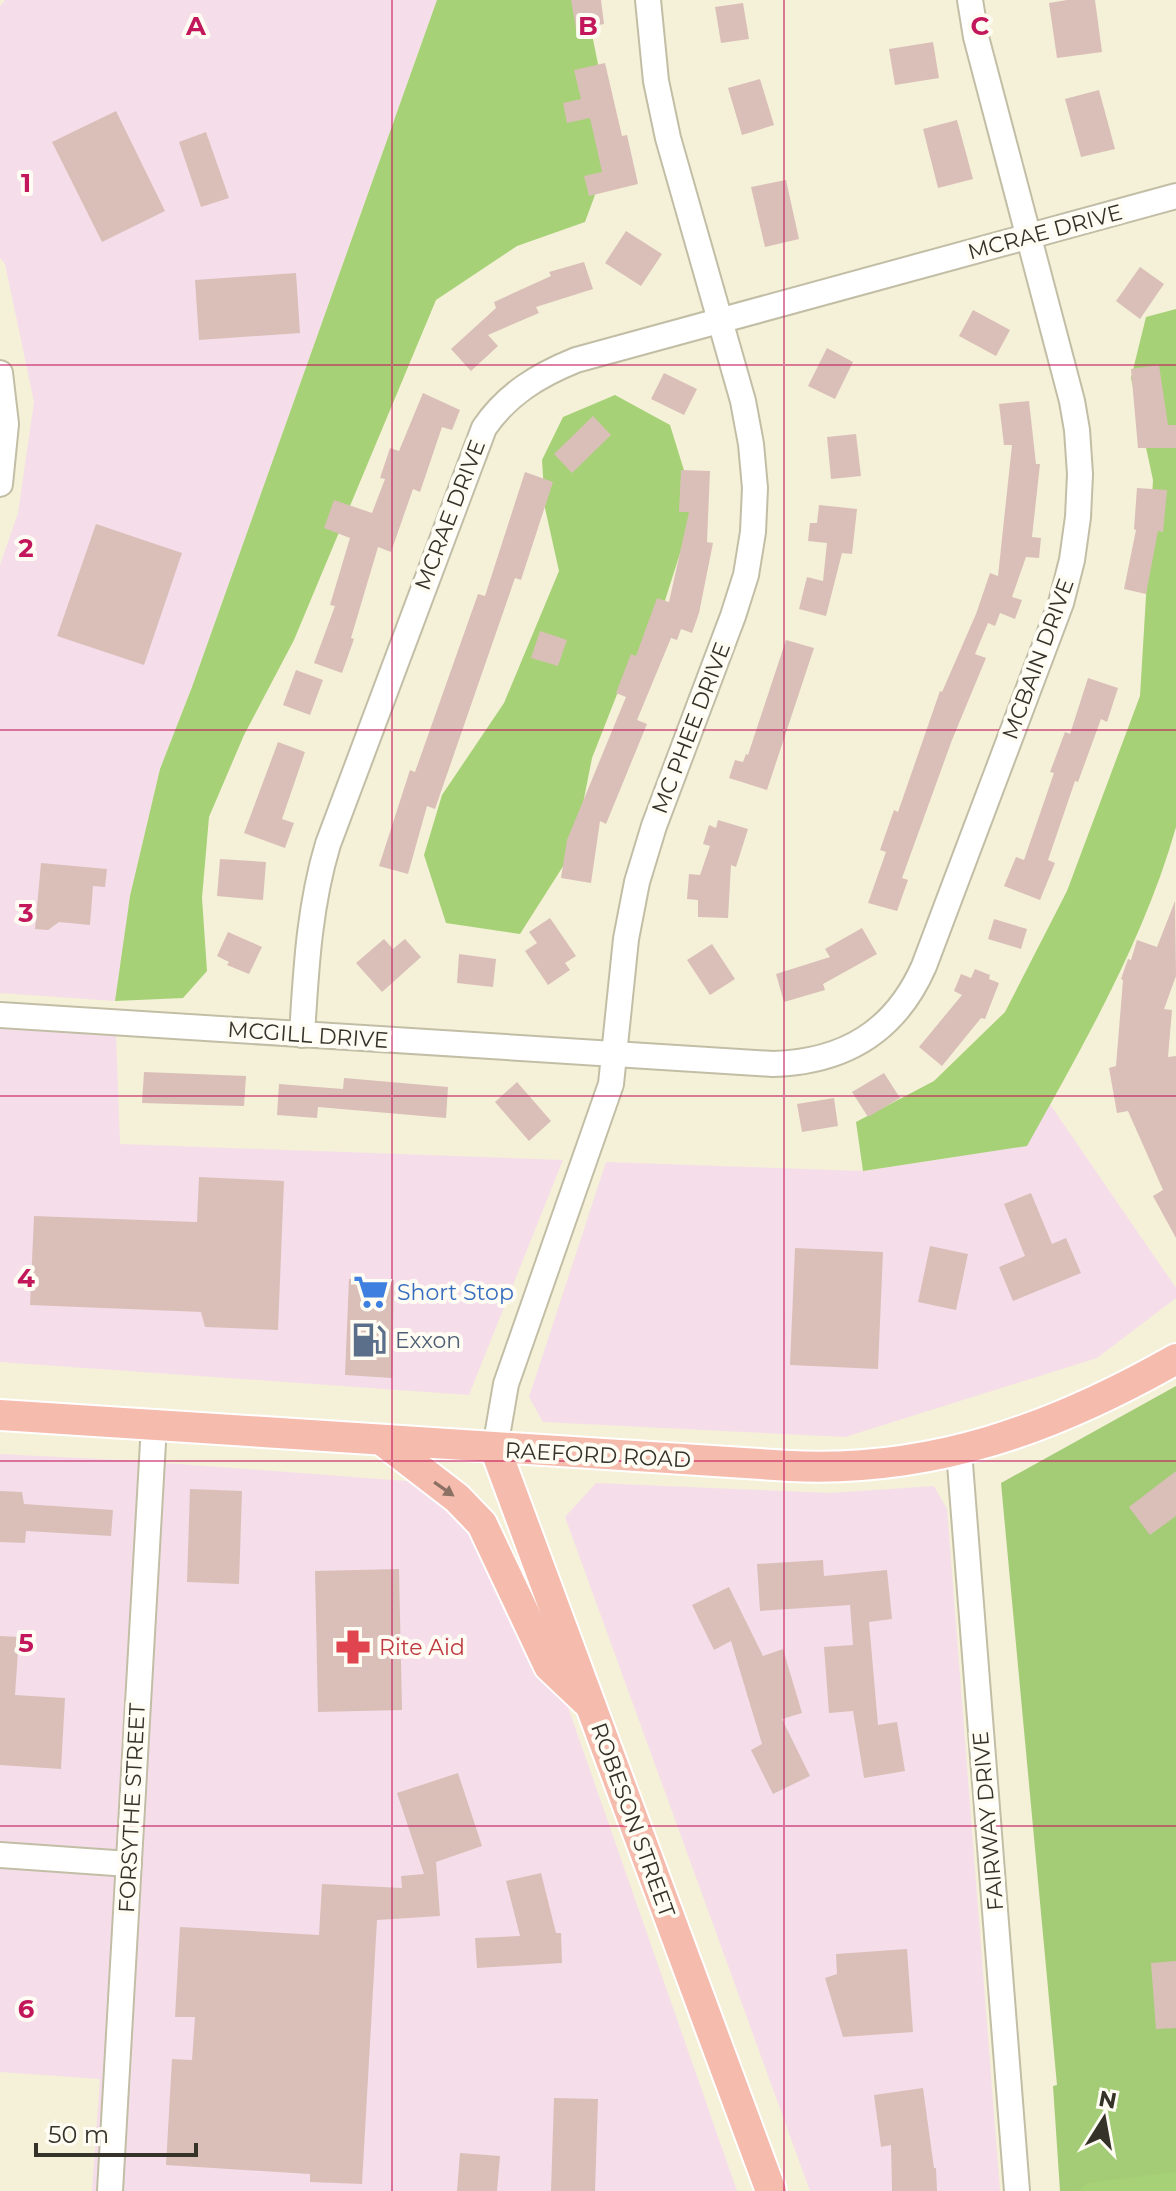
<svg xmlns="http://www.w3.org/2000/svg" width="1176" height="2191" viewBox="0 0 1176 2191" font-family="Montserrat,sans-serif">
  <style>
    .commercial { fill: #f5deea }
    .green { fill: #a4cc77 }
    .forest { fill: #a6d176 }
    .building { fill: #dabfb8 }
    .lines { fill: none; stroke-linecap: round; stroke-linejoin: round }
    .minor-casing { stroke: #c2bea6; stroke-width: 28 }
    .major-casing { stroke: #fff; stroke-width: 34 }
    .minor { stroke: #fff; stroke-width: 24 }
    .major { stroke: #f5bcad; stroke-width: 30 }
    .oneway { fill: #8b7064 }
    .grid { fill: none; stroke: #c2185b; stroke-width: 2; stroke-opacity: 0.55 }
    .labels { text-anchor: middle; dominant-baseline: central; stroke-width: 8; stroke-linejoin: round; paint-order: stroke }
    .street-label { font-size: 22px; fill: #343229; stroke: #fffdf3 }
    .shop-label { font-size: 22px; fill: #366cbe; stroke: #fffdf3; text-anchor: start }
    .service-label { font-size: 22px; fill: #4e5e75; stroke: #fffdf3; text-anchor: start }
    .health-label { font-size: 22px; fill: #be3a42; stroke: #fffdf3; text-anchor: start }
    .grid-label { font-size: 26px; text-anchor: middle; font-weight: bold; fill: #c2185b; stroke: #fffdf3; stroke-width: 8; stroke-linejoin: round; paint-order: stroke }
  </style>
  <rect width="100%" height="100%" fill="#f5f0d8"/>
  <g class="commercial">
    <polygon points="5,0 437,0 192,687 160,769 130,896 115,1001 0,993 0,565 18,513 34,402 5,264 0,258 0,6"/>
    <polygon points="0,1027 116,1033 120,1144 563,1160 469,1395 0,1362"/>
    <polygon points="1008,1043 1176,1288 1176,1298 1097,1358 845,1437 543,1422 529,1397 606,1162 863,1171 955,1157"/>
    <polygon points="0,1454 139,1461 460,1485 511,1544 737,2191 92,2191 100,2079 0,2072"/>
    <polygon points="596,1483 830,1493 934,1486 947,1509 1000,2191 810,2191 565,1517"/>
  </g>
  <polygon class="green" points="1176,1386 1176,2191 1060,2191 1053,2086 1057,2085 1001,1483"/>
  <g class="forest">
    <polygon points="437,0 585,0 599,69 606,165 585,222 517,246 436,300 294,640 244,735 209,817 202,898 207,971 183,998 115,1001 130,896 160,769 192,687"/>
    <path d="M 1176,309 L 1176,827 C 1144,940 1084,1044 1027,1146 L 863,1171 L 856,1122 L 934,1081 L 1005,1012 L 1067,891 L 1140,696 L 1153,480 L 1131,378 L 1146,317 Z"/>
    <polygon points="615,395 670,425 695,506 662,610 623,679 592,758 574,849 520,934 446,923 424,855 442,795 504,703 559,571 545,508 542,460 563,417"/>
    <polygon points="1176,2172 1176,2191 1078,2191 1087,2183"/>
  </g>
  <g class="building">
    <polygon points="571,0 601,0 604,24 576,29"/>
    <polygon points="1067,0 1095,0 1102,52 1057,58 1049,3"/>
    <polygon points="743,3 749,39 721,43 715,7"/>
    <polygon points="933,42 939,78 895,85 889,49"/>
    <polygon points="605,63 622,136 627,135 638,184 589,196 584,176 602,172 590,118 567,123 563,103 581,99 574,70"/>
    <polygon points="760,79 774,125 742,135 728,88"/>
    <polygon points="1099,90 1115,149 1081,157 1065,99"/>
    <polygon points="116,111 165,211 102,242 52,142"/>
    <polygon points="957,120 973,179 938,188 923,129"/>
    <polygon points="206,132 229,198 201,207 179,142"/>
    <polygon points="786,180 799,239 765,247 751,187"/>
    <polygon points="626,231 662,254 641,286 605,263"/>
    <polygon points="584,262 593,289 536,307 539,313 488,335 498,346 471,371 451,349 496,308 494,302 551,276 549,272"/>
    <polygon points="1140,267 1164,284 1140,319 1116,301"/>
    <polygon points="296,273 300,333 199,340 195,280"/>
    <polygon points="973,310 1010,330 996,356 959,336"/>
    <polygon points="827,348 853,362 835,399 808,386"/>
    <polygon points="1159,365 1168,425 1176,425 1176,448 1138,448 1131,369"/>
    <polygon points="664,373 697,389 684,415 651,399"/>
    <polygon points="423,393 460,410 452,430 442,427 420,492 413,489 391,552 378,547 351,638 354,639 342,673 314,663 335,606 330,605 350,538 324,528 334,500 372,513 385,479 380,478 390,448 399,451"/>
    <polygon points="1029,401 1036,464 1040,464 1032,537 1041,538 1039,558 1026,557 1012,597 1022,600 1015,619 1000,613 995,626 988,623 975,654 986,658 952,740 902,878 908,880 897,911 868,903 886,852 880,850 894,810 898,812 940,691 942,692 976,614 990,573 998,576 1012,445 1004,445 999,404"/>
    <polygon points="593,416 611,435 572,473 554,454"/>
    <polygon points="856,434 861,476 831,479 827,437"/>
    <polygon points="681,470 710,471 707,542 713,543 699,613 692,633 681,629 677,640 671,638 637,720 647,724 606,824 600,821 591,883 561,878 567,840 626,697 616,693 631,654 636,656 657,598 669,602 689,512 679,512"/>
    <polygon points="525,472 553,482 521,580 515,578 435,809 427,806 408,874 379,866 410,770 415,772 478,594 485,596"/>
    <polygon points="1137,488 1167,490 1163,532 1158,531 1146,594 1124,589 1136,530 1134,529"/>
    <polygon points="819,505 857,509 852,554 842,553 826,616 799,609 807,577 823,581 827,543 808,541 810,523 817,523"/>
    <polygon points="96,524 182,553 144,665 57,636"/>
    <polygon points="540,631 567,640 558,666 531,658"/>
    <polygon points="786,640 814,648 767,790 729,778 735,760 743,762 746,754 748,755"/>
    <polygon points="296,670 323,680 310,715 283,705"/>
    <polygon points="1088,678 1118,688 1107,722 1101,719 1078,782 1075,781 1048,860 1055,863 1040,900 1004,886 1016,857 1024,860 1054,773 1050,772 1065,732 1070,734"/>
    <polygon points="278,742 305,752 282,819 294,823 285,848 244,833"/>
    <polygon points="718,820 748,829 736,867 731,865 728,918 698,917 698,900 687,899 689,874 700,875 710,846 703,844 709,825 716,828"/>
    <polygon points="220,859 266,862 263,900 217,896"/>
    <polygon points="41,863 107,869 105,887 93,886 90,925 59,922 48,930 35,929"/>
    <polygon points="1175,901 1176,976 1164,1009 1172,1010 1168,1057 1176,1056 1176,1238 1153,1196 1163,1190 1128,1111 1117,1113 1109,1068 1116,1066 1123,980 1121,979 1128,959 1131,960 1137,940 1157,947"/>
    <polygon points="550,918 576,956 565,963 570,970 548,985 525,951 537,943 529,932"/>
    <polygon points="994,919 1027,929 1021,949 988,939"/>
    <polygon points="862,928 877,954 823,984 825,990 784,1002 776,974 830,957 825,949"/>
    <polygon points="228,932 262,947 249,974 227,965 229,962 217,956"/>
    <polygon points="384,939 393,949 405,939 421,957 382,992 356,963"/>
    <polygon points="712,944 735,979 710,995 687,960"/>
    <polygon points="459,954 496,959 493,987 457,983"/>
    <polygon points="975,969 990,975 989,979 999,983 985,1019 981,1018 942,1066 919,1047 962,995 954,991 961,974 971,978"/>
    <polygon points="144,1072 246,1076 244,1106 142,1103"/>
    <polygon points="884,1073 900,1098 868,1117 852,1092"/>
    <polygon points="344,1078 448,1087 446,1118 318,1107 317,1118 277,1115 279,1084 343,1089"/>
    <polygon points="517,1082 551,1121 529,1141 495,1102"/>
    <polygon points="834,1098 838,1126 802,1132 797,1104"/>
    <polygon points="199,1177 284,1181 278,1330 205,1327 201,1312 30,1305 34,1216 197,1222"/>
    <polygon points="1031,1193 1052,1244 1066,1238 1081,1273 1013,1301 999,1267 1025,1256 1004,1204"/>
    <polygon points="930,1246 968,1254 956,1310 918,1302"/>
    <polygon points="795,1248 883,1252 878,1369 790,1365"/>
    <polygon points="349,1279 394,1280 392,1378 345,1375"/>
    <polygon points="1176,1471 1176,1516 1150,1535 1129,1507"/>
    <polygon points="190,1489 242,1491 239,1584 187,1582"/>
    <polygon points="0,1491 22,1492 24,1504 113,1510 111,1536 26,1531 25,1543 0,1542"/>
    <polygon points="823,1560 824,1576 887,1570 892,1619 869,1622 878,1725 897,1722 905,1771 864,1778 853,1711 829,1713 824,1647 853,1645 850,1605 760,1611 757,1564"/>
    <polygon points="399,1569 402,1710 318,1712 315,1571"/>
    <polygon points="729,1587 763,1656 783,1649 802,1713 782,1719 810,1776 773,1794 751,1750 762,1744 731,1641 714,1650 692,1605"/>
    <polygon points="0,1636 19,1637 15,1695 65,1698 61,1769 0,1765"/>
    <polygon points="458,1773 482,1846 436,1862 440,1916 377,1920 362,2184 310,2182 310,2174 166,2165 172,2059 192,2060 195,2017 175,2017 180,1927 319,1935 322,1884 402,1888 401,1876 424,1874 397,1793"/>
    <polygon points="541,1873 556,1933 561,1933 562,1963 477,1968 475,1938 520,1936 506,1881"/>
    <polygon points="907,1949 913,2032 843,2037 825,1978 837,1974 836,1954"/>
    <polygon points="1176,1961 1176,2028 1156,2029 1151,1963"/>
    <polygon points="923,2088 934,2168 936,2168 937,2191 892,2191 891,2145 881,2147 874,2095"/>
    <polygon points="554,2098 598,2099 595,2191 551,2191"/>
    <polygon points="460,2153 500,2156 497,2191 457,2191"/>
  </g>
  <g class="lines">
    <g class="minor-casing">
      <g id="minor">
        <polyline points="0,373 6,424 0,484"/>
        <path d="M 0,1015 L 773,1064 C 844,1062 895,1032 924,966 L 1061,603 L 1072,560 L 1078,517 L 1080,474 L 1077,430 L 1072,401 L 976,37 L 970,0"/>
        <path d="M 302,1035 C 306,970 309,907 328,844 L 484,428 C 507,394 539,375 576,360 L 1176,196"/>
        <polyline points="495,1448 506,1384 611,1084 626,939 637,882 654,826 733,616 746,575 753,532 755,488 751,444 743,401 668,138 656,81 648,0"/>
        <polyline points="959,1451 1017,2191"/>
        <polyline points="0,1855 129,1864"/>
        <polyline points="110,2191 154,1425"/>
      </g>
    </g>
    <g class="major-casing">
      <g id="major">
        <path d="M 0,1415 L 790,1466 C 932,1473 1055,1428 1176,1359"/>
        <polyline points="383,1441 457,1498 482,1524 549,1666 586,1701"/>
        <polyline points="495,1448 771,2191"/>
      </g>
    </g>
    <use href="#minor" class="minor"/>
    <use href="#major" class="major"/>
  </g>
  <defs><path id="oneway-solid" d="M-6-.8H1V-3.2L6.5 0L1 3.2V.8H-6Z" transform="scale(2)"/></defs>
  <use class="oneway" href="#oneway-solid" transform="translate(444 1489) rotate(35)"/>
  <path class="grid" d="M 392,0 L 392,2191M 784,0 L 784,2191M 0,365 L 1176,365M 0,730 L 1176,730M 0,1096 L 1176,1096M 0,1461 L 1176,1461M 0,1826 L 1176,1826"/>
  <defs>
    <g id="supermarket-bare" transform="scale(2.76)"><path d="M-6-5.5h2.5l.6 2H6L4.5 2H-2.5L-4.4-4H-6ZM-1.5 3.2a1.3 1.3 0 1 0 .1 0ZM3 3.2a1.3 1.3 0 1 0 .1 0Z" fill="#3f7fe0" stroke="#fffdf3" stroke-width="2.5" paint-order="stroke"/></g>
    <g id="fuel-bare" transform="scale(2.76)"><path d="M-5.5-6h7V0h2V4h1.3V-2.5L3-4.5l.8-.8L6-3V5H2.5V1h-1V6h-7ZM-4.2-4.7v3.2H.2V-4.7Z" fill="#5c6f8a" stroke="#fffdf3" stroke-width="2.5" paint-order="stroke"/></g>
    <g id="pharmacy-bare" transform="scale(2.76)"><path d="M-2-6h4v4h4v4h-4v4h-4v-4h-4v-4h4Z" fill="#e0444e" stroke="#fffdf3" stroke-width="2.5" paint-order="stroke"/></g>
  </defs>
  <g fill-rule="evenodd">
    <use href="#supermarket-bare" x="371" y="1292"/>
    <use href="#fuel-bare" x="369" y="1340"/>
    <use href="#pharmacy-bare" x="353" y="1647"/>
  </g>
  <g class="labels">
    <g class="street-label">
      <text transform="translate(1045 232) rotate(-15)">MCRAE DRIVE</text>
      <text transform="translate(450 515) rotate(-69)">MCRAE DRIVE</text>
      <text transform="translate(1038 659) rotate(-70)">MCBAIN DRIVE</text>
      <text transform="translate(691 728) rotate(-69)">MC PHEE DRIVE</text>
      <text transform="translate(308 1035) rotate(4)">MCGILL DRIVE</text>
      <text transform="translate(598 1455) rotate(3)">RAEFORD ROAD</text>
      <text transform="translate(132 1808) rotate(-87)">FORSYTHE STREET</text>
      <text transform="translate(633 1820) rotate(70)">ROBESON STREET</text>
      <text transform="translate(988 1821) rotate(-95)">FAIRWAY DRIVE</text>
    </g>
    <g class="shop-label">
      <text x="397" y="1292">Short Stop</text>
    </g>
    <g class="service-label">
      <text x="395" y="1340">Exxon</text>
    </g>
    <g class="health-label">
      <text x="379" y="1647">Rite Aid</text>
    </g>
  </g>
  <g class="grid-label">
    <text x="196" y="35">A</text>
    <text x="588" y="35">B</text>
    <text x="980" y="35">C</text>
    <text x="26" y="192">1</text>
    <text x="26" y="557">2</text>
    <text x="26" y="922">3</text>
    <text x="26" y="1287">4</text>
    <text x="26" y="1652">5</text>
    <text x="26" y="2018">6</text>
  </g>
  <g transform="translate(1104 2119) rotate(11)" stroke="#fffdf3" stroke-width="6" paint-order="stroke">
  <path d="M0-6L14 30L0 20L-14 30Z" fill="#343229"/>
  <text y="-12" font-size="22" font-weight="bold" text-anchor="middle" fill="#343229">N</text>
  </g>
  <path d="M36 2143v12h160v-12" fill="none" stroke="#343229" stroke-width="4"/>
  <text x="48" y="2143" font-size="24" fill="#343229" stroke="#fffdf3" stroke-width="6" paint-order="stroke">50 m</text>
</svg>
